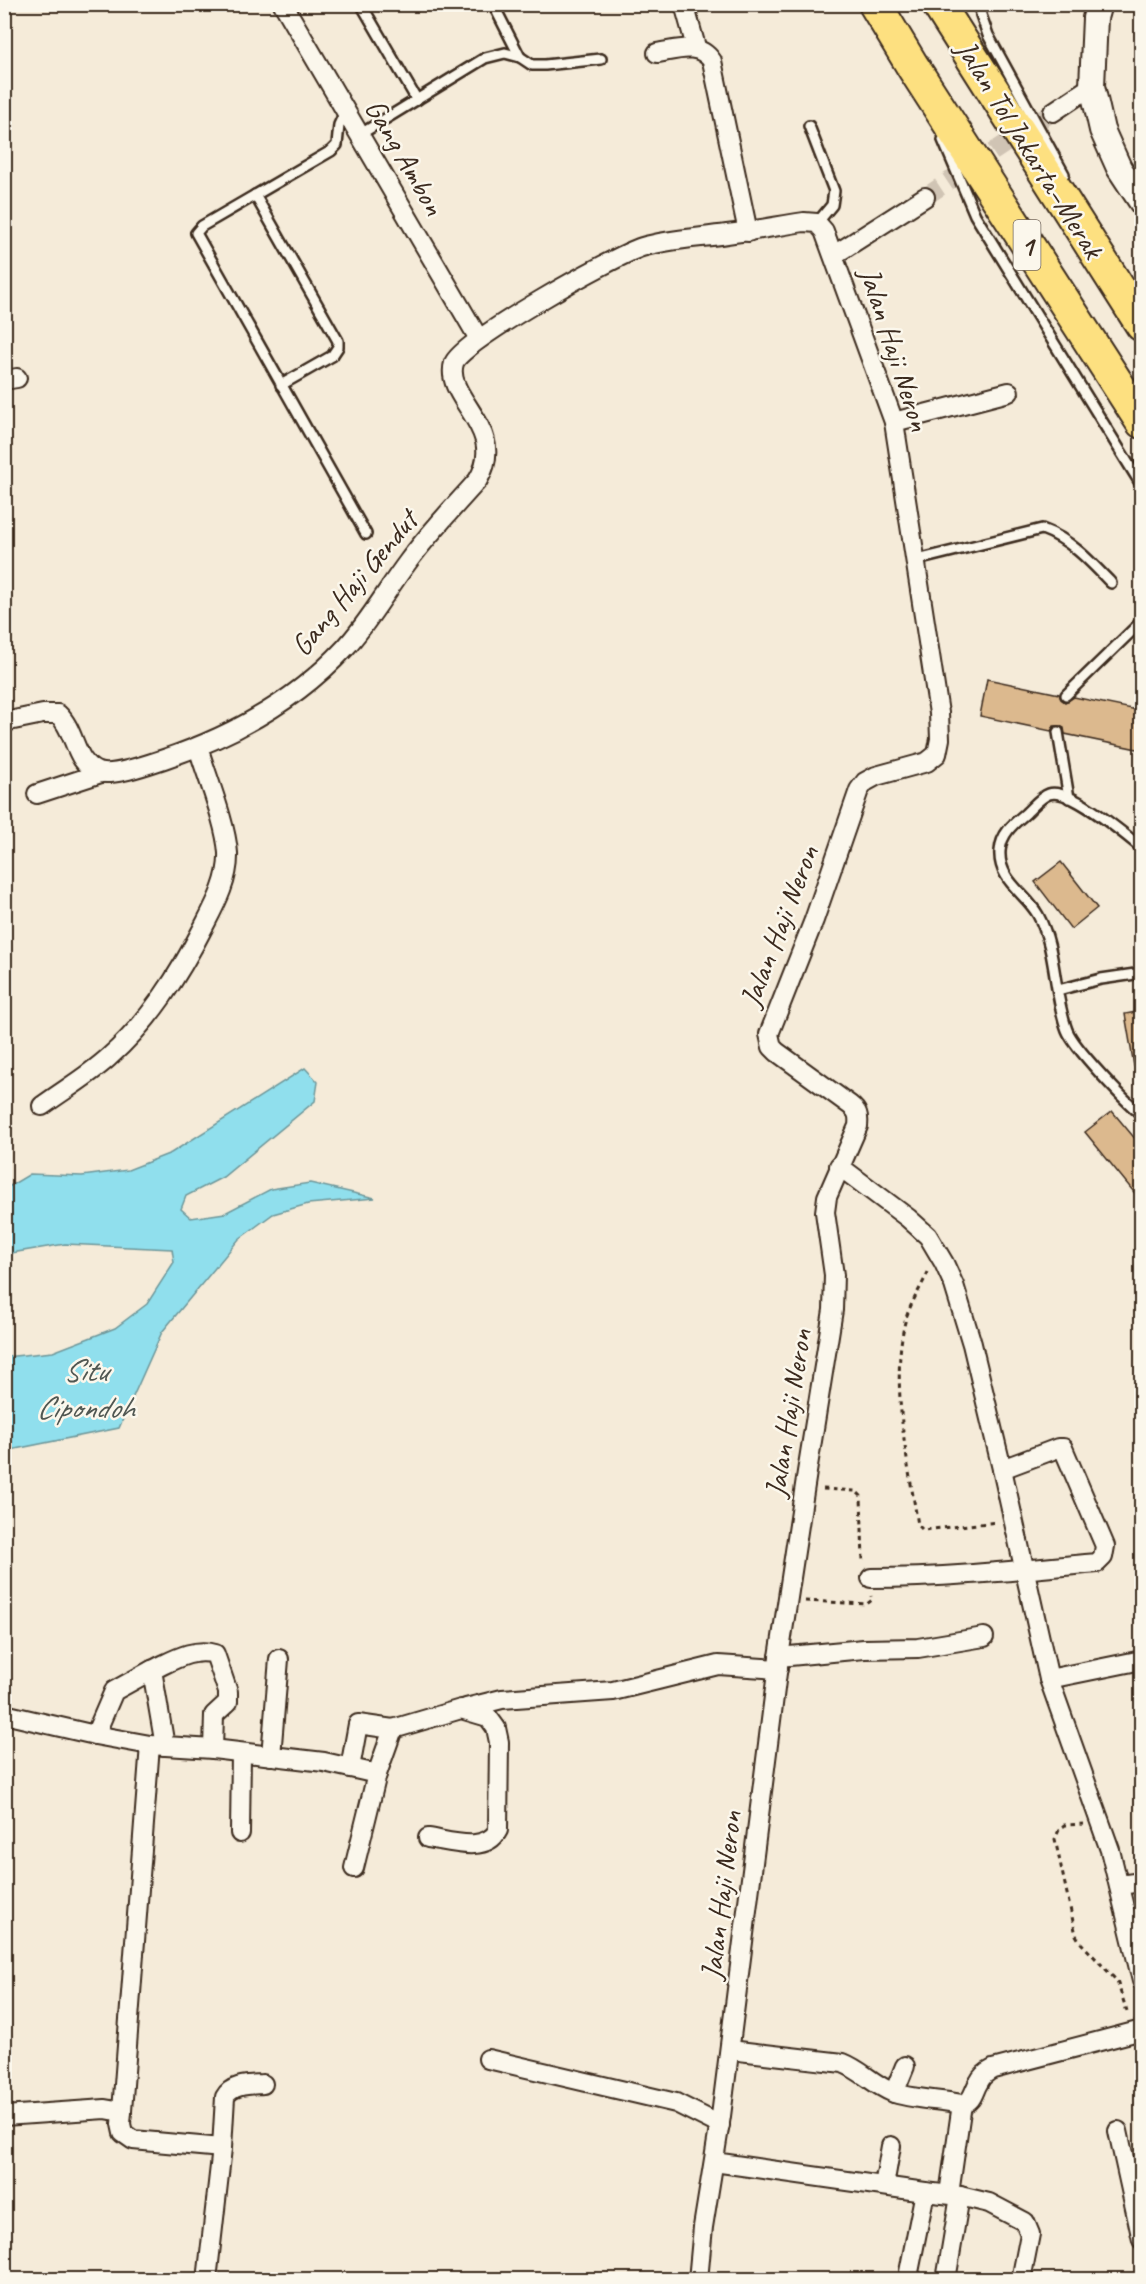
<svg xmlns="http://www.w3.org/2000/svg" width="1146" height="2284" viewBox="0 0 1146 2284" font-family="Caveat,sans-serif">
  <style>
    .water { fill: #90dfed; stroke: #6e979a; stroke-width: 1.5 }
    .building { fill: #dcb98e; stroke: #3b2a1e; stroke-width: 1.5 }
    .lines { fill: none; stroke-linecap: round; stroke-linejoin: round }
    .street-tunnel { stroke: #d0c4b4; stroke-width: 18; stroke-dasharray: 18 9; stroke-linecap: butt }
    .lane-casing { stroke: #3b2a1e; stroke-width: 14 }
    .street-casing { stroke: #3b2a1e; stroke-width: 22 }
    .secondary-casing { stroke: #3b2a1e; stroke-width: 28 }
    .highway-casing { stroke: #3b2a1e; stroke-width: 36 }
    .path { stroke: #3b2a1e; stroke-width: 3; stroke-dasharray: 4.5 4.5; stroke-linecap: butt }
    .lane { stroke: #fbf7ec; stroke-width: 9 }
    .street { stroke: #fbf7ec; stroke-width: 18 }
    .secondary { stroke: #fbf7ec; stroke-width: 24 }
    .highway { stroke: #fde080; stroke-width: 32 }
    .labels { text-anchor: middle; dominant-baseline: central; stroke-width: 5; stroke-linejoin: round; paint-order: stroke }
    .shield { fill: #fbf7ec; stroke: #75685c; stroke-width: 1.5 }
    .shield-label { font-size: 28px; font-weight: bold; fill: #3b2a1e }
    .street-label { font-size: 30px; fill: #3b2a1e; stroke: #fbf7ec }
    .water-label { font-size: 32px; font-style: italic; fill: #505752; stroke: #fbf7ec }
  </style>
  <rect width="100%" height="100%" fill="#f5ebd9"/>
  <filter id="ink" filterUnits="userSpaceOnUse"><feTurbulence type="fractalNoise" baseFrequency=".0167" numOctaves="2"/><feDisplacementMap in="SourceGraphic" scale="12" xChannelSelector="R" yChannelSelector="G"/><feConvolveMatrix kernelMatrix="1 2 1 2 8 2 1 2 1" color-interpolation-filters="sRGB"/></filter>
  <g filter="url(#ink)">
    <polygon class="water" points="305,1068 318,1082 315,1101 223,1177 186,1196 181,1209 191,1218 225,1213 271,1189 310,1183 375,1198 308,1204 273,1214 239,1239 162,1332 119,1428 5,1451 5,1357 53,1352 115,1328 147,1304 174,1262 172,1249 65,1244 5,1254 5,1189 30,1174 82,1176 128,1170 171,1153"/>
    <g class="building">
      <polygon points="987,679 1059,694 1061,699 1065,702 1074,697 1142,711 1142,750 1065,734 1064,728 1060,726 1054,726 1051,731 980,716"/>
      <polygon points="1061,862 1097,908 1071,929 1035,882"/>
      <polygon points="1142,1011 1142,1066 1134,1066 1125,1014"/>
      <polygon points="1112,1111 1142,1147 1142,1202 1085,1132"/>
    </g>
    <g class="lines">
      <polyline class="street-tunnel" points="925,197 1053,112"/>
      <g class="lane-casing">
        <g id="lane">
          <polyline points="361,4 417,100"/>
          <polyline points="493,4 520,57"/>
          <polyline points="980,4 981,15 988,35 1064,174"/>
          <polyline points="345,112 339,125 337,145 331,151 202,226 196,233 366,534"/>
          <polyline points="809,126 834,191 832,205 817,223"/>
          <polyline points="359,135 485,58 505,53 520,57 532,65 545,65 601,59"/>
          <polyline points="943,140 975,215 1142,486"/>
          <polyline points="255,195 338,341 338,347 332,356 281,385"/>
          <path d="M 917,560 L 1042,529 C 1070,539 1091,562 1111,583"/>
          <polyline points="1066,695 1142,621"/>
          <polyline points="1058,732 1069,798"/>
          <path d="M 1142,848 C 1125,835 1070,787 1049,794 C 1040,797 1032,808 1025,814 C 1013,824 1001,834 1000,851 C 998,881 1026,893 1038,915 C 1057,950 1053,993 1067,1030 C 1074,1048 1125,1101 1142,1115"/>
          <polyline points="1058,990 1101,979 1142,973"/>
        </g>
      </g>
      <g class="street-casing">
        <g id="street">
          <polyline points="283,4 479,339"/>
          <polyline points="684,4 696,47"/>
          <path d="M 657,53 C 677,50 699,41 712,61 L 748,232"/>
          <polyline points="1053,112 1092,86"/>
          <polyline points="834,255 925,197"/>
          <polyline points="4,380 17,378"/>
          <polyline points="894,422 1009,392"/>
          <path d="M 4,722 L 43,714 L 58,714 C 77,732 73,762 98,772 C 113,777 149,764 164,759 C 232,736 296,701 345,648 C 369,622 386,591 407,563 C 428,534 454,507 478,480 C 509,428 443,399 454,363 C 460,342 616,255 642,247 C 669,239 699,238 727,234 C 753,231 778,226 804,222 L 817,223 L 824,231 L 894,422 L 939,713 L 940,739 L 937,754 L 927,762 L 876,776 L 865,782 L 859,790 L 814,920 L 769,1034 L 772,1047 L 777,1052 L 850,1105 C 858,1111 859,1116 858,1126 L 827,1197 L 825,1212 L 834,1275 L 833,1310 L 807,1472 L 779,1657 L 721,2116 L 703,2227 L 698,2280"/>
          <polyline points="37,794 101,773"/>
          <path d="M 42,1106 C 64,1090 88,1076 108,1058 C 150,1021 179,975 204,926 C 216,903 229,879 228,853 C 226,823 207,777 198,747"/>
          <polyline points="839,1166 908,1218 928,1236 944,1263 954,1285 972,1344 1002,1469 1049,1679 1110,1850 1142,1981"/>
          <path d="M 871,1578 C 946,1578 1021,1570 1097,1563 L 1103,1557 L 1105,1546 L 1063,1448 L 1058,1448 L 1002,1469"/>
          <polyline points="779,1657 864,1649 918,1648 984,1637"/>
          <polyline points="1049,1679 1142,1660"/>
          <polyline points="466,1708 502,1699 613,1691 718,1665 778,1669"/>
          <path d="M 4,1714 L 95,1735 L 150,1745 L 213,1749 L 324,1762 L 377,1774 L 393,1729 L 461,1709 L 488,1717 L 496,1728 L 499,1742 L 498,1830 C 486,1854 449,1841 428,1838"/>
          <polyline points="95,1735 114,1691 152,1670"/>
          <polyline points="150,1745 121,2124 123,2133 133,2140 222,2148 207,2280"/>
          <path d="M 165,1746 L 152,1670 C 172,1661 193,1647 215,1654 L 228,1692 L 228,1702 L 214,1715 L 213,1749"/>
          <polyline points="271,1756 279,1659"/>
          <polyline points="350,1768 358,1724 393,1729"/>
          <polyline points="240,1833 241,1753"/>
          <polyline points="354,1868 377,1774"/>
          <polyline points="1119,1885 1142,1882"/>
          <path d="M 730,2050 L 843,2063 C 861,2070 874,2085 892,2092 C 909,2099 942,2100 962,2104 C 974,2101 973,2091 979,2082 C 982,2075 987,2072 993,2069 L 1142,2030"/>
          <polyline points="488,2059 676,2103 720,2125"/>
          <polyline points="894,2093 905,2066"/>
          <polyline points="4,2116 105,2109 122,2112"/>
          <polyline points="1118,2131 1142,2240"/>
          <path d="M 222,2148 L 225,2097 C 232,2084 250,2085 263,2084"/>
          <polyline points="714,2162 925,2192"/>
          <polyline points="884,2186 891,2146"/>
          <polyline points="949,2194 962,2104"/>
          <polyline points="960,2196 989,2203 1025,2222 1030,2234 1021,2280"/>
          <polyline points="909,2272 925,2192 960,2196 946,2280"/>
        </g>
      </g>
      <g class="secondary-casing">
        <polyline id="secondary" points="1099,4 1095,18 1092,86 1102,130 1119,168 1142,203"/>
      </g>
      <g class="highway-casing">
        <g id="highway">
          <polyline points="875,4 913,67 1142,422"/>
          <polyline points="938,4 1142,325"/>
        </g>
      </g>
      <g class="path">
        <path d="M 928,1272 C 921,1288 909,1305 905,1322 C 890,1384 908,1463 918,1525 L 923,1530 L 997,1522"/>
        <polyline points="823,1489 856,1491 861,1496 863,1562"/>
        <polyline points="805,1601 867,1604 872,1600 871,1596"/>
        <polyline points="1084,1824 1064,1825 1059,1830 1055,1839 1076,1935 1080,1942 1117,1981 1128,2015"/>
      </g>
      <use href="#lane" class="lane"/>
      <use href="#street" class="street"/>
      <use href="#secondary" class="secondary"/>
      <use href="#highway" class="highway"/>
    </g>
  </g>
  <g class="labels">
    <rect class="shield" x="1013.5" y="220" width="27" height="50" rx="4.5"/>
    <g class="shield-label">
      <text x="1027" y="245">1</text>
    </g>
    <g class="street-label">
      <text transform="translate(1030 149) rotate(58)">Jalan Tol Jakarta–Merak</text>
      <text transform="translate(405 157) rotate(60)">Gang Ambon</text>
      <text transform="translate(895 349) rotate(72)">Jalan Haji Neron</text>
      <text transform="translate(354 583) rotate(-50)">Gang Haji Gendut</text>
      <text transform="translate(779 926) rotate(-69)">Jalan Haji Neron</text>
      <text transform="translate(788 1413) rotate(-81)">Jalan Haji Neron</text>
      <text transform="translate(721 1895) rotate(-83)">Jalan Haji Neron</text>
    </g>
    <g class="water-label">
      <text x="85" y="1370">Situ<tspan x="85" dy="37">Cipondoh</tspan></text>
    </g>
  </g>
  <rect width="1146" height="2284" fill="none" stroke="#fbf7ec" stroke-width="24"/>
  <rect x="12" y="12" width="1122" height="2260" fill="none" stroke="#3b2a1e" stroke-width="2" filter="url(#ink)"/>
</svg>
